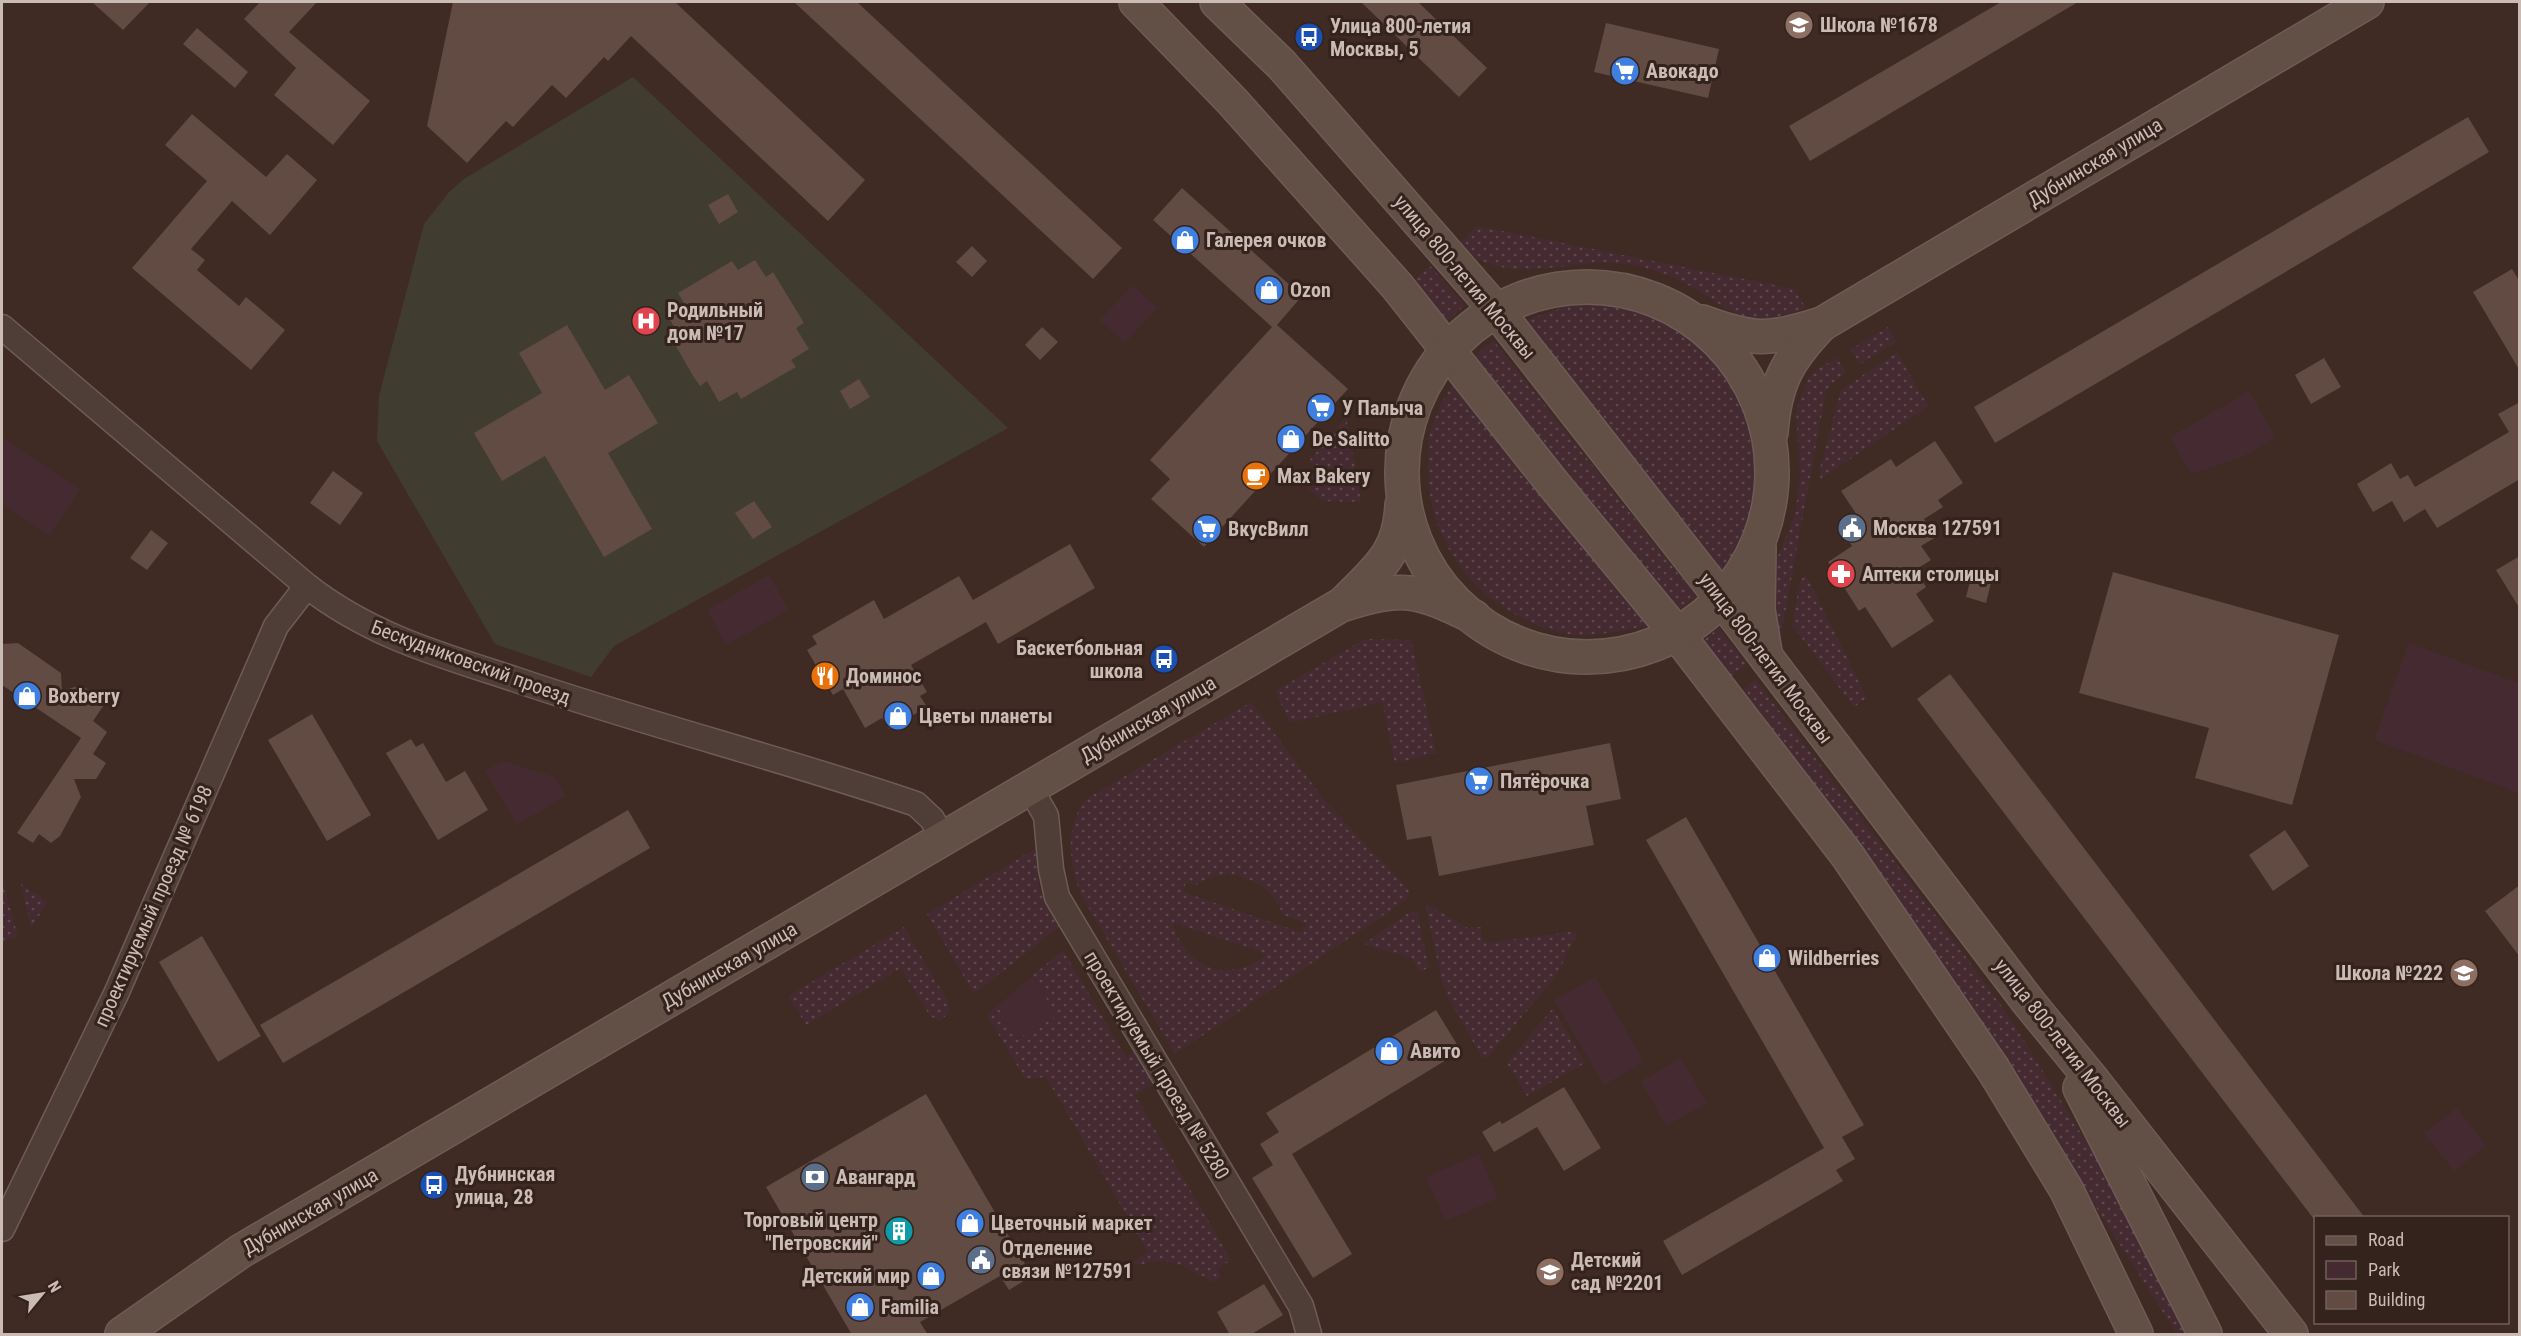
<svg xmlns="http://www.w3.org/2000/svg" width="2521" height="1336" viewBox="0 0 2521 1336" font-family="'Roboto Condensed',sans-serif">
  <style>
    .medical { fill: #403d30 }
    .grass { fill: url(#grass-dots); fill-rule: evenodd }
    .green { fill: #452a32 }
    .building { fill: #614b43 }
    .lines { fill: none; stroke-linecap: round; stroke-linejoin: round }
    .street-casing { stroke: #6d5c56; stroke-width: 27 }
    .secondary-casing { stroke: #6d5c56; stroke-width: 36 }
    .street { stroke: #4f3e38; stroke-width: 24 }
    .secondary { stroke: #624f46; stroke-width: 33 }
    .labels { text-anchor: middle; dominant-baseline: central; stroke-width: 6; stroke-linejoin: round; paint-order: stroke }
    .poi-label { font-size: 20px; font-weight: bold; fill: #cabbb4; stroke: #34231d; text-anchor: start }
    .street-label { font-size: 20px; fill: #cabbb4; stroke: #34231d }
  </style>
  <defs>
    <pattern id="grass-dots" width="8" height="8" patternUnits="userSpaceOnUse" patternTransform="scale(1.5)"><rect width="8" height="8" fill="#452a32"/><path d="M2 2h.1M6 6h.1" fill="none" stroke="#5e474d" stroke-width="1.8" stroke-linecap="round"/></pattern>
  </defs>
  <rect width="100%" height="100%" fill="#3f2b24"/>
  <polygon class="medical" points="633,77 1008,428 614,646 591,677 495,644 377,441 379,396 424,224 449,192 464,179"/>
  <g class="grass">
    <path d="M 1477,226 L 1794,289 L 1806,308 C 1789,314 1771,321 1753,318 C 1728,314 1710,296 1688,285 C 1672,276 1651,268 1633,265 C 1575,253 1504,294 1459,243 Z"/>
    <polygon points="1430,266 1465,305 1446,322 1411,283"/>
    <path d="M 1595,304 C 1698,307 1773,392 1757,496 C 1753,525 1738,550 1721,574 L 1526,320 L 1568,306 Z"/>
    <polygon points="1888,327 1896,342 1860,364 1851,349"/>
    <polygon points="1493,340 1696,596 1676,612 1475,356"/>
    <polygon points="1897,352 1928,406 1821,479 1819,472 1841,390"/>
    <polygon points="1837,358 1846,373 1830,385 1826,391 1780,640 1770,622 1774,566 1795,515 1800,478 1796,410 1807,380 1817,369"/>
    <path d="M 1455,380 L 1653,624 C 1629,630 1604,635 1580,635 C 1561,635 1540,627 1524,619 C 1462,588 1426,530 1428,461 C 1428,451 1428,439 1431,429 C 1436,412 1446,395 1455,380 Z"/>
    <polygon points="1346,417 1361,502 1322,501 1304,484 1317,468 1309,461"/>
    <polygon points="1806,575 1867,698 1854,707 1792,625 1800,581"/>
    <polygon points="1719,628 1747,664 1730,677 1702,641"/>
    <polygon points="1365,639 1411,640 1436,753 1395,763 1382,702 1290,723 1275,691"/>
    <polygon points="1755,679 1939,920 2010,1018 2131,1215 2191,1334 2177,1334 2037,1115 1740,692"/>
    <path d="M 1251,702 L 1325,801 L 1409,890 L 1409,898 L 1175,1054 L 1081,895 C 1069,863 1064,827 1086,799 ZM 1231,874 C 1256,880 1274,890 1283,915 L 1306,923 L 1303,933 L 1183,892 L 1186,882 L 1196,885 L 1212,877 ZM 1173,924 L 1174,923 L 1267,954 C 1230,985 1186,970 1173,924 Z"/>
    <polygon points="1036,848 1039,889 1060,926 974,994 927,914"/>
    <polygon points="2,878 18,937 3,942 2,942"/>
    <polygon points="21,884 48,902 31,928"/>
    <polygon points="1425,903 1468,928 1481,927 1481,938 1487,943 1578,931 1557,975 1488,1057 1482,1058 1447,995 1441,978"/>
    <polygon points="1411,911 1417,912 1429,967 1421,972 1411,958 1364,944"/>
    <polygon points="904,927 948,1002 949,1013 940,1021 930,1016 901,968 806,1025 788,996"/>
    <path d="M 1063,950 L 1126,1057 L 1137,1051 L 1155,1083 L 1135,1095 L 1231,1260 L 1217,1269 L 1221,1277 L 1214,1282 C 1196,1273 1180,1262 1159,1261 C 1147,1261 1144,1267 1131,1263 L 1148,1252 L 1046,1077 L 1025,1079 L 987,1015 L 997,1006 L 1017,1039 L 1056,1016 L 1033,975 Z"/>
    <polygon points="1553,1008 1585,1063 1527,1096 1507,1063"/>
  </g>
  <g class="green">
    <polygon points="1133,285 1157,308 1125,343 1100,320"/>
    <polygon points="2249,391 2276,438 2242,457 2191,474 2170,437"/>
    <polygon points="2,437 80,489 49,535 2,504"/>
    <polygon points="769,575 789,610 726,645 707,610"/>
    <polygon points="2409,643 2519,683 2519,793 2374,740"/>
    <polygon points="502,761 555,777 566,796 517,825 485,771"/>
    <polygon points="1033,975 1056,1016 1017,1039 997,1006"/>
    <polygon points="1595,977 1644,1062 1604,1085 1554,1000"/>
    <polygon points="1681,1058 1707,1103 1666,1126 1641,1081"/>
    <polygon points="2457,1108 2486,1146 2454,1171 2424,1133"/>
    <polygon points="1479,1154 1498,1198 1446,1221 1426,1177"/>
  </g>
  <g class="building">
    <polygon points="92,2 150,2 123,30"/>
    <polygon points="260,2 317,2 289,32 370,101 333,145 274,95 296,68 244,19"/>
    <polygon points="453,2 675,2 865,180 828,221 631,36 608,61 604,57 566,98 552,85 513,127 506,121 467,163 427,126"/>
    <polygon points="794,2 857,2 1122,248 1093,279"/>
    <polygon points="1361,2 1418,2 1487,68 1459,97"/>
    <polygon points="2001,2 2078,2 1810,161 1789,126"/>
    <polygon points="1606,23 1719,49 1708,98 1594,72"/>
    <polygon points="197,28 248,72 235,88 183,44"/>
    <polygon points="192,114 266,177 287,154 317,180 270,235 232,201 191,249 205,260 197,270 239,306 246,297 285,330 251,370 132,268 207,181 165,145"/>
    <polygon points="2468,117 2489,152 1995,443 1974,407"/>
    <polygon points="1182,188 1302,296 1277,325 1348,389 1204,547 1151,499 1170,479 1150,460 1272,327 1153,220"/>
    <polygon points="728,194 738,212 719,224 708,205"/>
    <polygon points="972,246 987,261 972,277 956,262"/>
    <polygon points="755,260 766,277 773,272 804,323 796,328 809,349 791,360 796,367 741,399 737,392 719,402 707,381 700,386 693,376 669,334 676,330 666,313 684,303 678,293 732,261 738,270"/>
    <polygon points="2512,269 2520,282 2520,371 2473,292"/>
    <polygon points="567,325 605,390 629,375 658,423 608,453 652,529 604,557 545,456 502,481 474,433 542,393 519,353"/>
    <polygon points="1042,327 1058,342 1040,360 1025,345"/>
    <polygon points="2324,358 2341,387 2311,404 2295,375"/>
    <polygon points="859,379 870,397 850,409 840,391"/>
    <polygon points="2520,402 2520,479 2437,528 2425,509 2404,522 2392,501 2373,512 2357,484 2391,463 2400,479 2408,475 2415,487 2509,432 2498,414"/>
    <polygon points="1935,441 1963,483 1938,500 1943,507 1924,519 1936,537 1921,546 1931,560 1915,570 1926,587 1916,594 1934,621 1892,648 1865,607 1859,611 1828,562 1852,546 1839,527 1857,515 1841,491 1891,459 1896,467"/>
    <polygon points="333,471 363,493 340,525 310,503"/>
    <polygon points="754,501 772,527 753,539 735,513"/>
    <polygon points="151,530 168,543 147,570 130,558"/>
    <polygon points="1070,544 1095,588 998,644 986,622 911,665 927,692 920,696 927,707 889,729 882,718 865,728 843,689 833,695 807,650 817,644 812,636 874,600 884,619 959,576 973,600"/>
    <polygon points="2520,556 2520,609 2496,570"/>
    <polygon points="1973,570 1993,575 1986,603 1966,597"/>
    <polygon points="2113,572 2339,635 2292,805 2195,778 2209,728 2079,693"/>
    <polygon points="18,643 61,673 62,691 81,685 106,702 93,721 107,732 93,754 106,763 96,779 74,779 81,797 60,836 51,843 39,834 33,843 17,833 81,738 2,685 2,644"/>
    <polygon points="1950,674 2058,814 2365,1218 2313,1218 1917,699"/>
    <polygon points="312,714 371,815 327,841 268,740"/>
    <polygon points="411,739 416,747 423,743 446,782 465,771 488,810 438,840 386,753"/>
    <polygon points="1610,743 1621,799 1586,806 1594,845 1439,876 1431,836 1407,840 1396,785"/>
    <polygon points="628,810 650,848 283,1063 260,1025"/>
    <polygon points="1686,817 1864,1125 1842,1137 1855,1159 1836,1170 1843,1181 1682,1275 1663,1241 1824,1148 1646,840"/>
    <polygon points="2285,830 2309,866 2273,891 2249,855"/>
    <polygon points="2520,885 2520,957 2485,911"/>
    <polygon points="202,936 261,1036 218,1062 159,962"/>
    <polygon points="1436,1010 1461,1051 1292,1154 1352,1254 1313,1278 1252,1178 1273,1165 1260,1144 1279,1132 1266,1113"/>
    <polygon points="1564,1087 1601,1148 1564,1171 1537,1127 1494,1152 1482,1132 1500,1121 1502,1124"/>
    <polygon points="926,1094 1032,1276 1009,1290 1000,1276 920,1322 928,1335 852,1335 766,1187"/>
    <polygon points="1264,1284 1283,1315 1250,1335 1230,1335 1217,1312"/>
  </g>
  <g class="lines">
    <g class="street-casing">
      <g id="street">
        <path d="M 2,327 L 307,586 C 371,636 441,655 517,680 C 649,725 784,759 916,804 L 932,819 L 943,839"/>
        <polyline points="1030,788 1046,816 1051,869 1057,897 1301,1306 1309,1334"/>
        <polyline points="2,1229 116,994 276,626 307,586"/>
      </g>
    </g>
    <g class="secondary-casing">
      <g id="secondary">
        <polyline points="1136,2 1232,101 1397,286 1551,481 1677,634 1847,855 1993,1069 2066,1189 2136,1334"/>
        <polyline points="1217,2 1282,65 1496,310 1722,599 2030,1004 2094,1082 2291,1334"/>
        <circle cx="1587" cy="472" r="185"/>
        <path d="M 1702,322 C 1756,342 1768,340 1822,324 L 2367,2"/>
        <path d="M 1771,432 C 1775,382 1788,359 1822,324"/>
        <polyline points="1759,548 1758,610 1765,652"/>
        <path d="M 1345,602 C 1377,569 1400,554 1402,505"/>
        <polyline points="2080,1088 2205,1334"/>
        <path d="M 122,1334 L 241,1251 L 1341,605 C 1404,585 1416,589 1474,617"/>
      </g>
    </g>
    <use href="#street" class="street"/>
    <use href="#secondary" class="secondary"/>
  </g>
  <defs>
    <g id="school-disc" transform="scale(1.5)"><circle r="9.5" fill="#8d6e63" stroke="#34231d"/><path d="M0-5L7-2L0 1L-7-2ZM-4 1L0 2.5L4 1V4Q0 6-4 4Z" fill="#fff"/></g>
    <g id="bus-disc" transform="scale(1.5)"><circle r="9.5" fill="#1a4fb4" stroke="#34231d"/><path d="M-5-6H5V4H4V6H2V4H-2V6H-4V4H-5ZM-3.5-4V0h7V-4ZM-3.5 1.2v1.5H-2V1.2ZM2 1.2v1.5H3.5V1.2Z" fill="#fff"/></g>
    <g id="supermarket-disc" transform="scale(1.5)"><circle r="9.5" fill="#3f7fe0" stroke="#34231d"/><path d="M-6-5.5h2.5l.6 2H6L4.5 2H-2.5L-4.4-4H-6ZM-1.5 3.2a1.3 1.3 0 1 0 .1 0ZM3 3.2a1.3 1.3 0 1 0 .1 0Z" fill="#fff"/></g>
    <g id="shop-disc" transform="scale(1.5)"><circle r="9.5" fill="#3f7fe0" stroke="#34231d"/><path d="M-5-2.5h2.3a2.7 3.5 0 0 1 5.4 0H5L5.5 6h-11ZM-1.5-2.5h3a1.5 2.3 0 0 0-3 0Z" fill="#fff"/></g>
    <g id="hospital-disc" transform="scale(1.5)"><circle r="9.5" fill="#e0444e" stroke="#34231d"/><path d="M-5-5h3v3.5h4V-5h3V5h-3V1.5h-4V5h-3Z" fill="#fff"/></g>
    <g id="cafe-disc" transform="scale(1.5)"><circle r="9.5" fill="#e8710a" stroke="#34231d"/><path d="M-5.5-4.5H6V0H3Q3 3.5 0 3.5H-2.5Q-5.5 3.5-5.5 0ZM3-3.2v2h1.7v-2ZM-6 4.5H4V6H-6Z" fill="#fff"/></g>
    <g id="civic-disc" transform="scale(1.5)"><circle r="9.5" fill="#5c6f8a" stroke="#34231d"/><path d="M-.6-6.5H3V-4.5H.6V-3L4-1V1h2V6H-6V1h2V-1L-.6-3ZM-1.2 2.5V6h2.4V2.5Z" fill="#fff"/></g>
    <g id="pharmacy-disc" transform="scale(1.5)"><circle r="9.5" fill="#e0444e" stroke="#34231d"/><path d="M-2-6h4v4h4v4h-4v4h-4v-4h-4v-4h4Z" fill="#fff"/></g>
    <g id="restaurant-disc" transform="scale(1.5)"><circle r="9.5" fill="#e8710a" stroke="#34231d"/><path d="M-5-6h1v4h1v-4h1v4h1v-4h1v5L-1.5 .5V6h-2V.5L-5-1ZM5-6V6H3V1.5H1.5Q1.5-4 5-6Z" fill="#fff"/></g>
    <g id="bank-disc" transform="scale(1.5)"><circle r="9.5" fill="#5c6f8a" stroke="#34231d"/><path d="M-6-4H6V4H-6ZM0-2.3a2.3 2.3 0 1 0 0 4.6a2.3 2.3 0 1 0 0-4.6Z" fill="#fff"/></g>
    <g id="building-disc" transform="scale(1.5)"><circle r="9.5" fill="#0f9aa8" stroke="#34231d"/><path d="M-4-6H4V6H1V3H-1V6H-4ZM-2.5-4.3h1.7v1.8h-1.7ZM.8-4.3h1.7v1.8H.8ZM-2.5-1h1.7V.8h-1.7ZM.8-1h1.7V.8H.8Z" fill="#fff"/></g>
  </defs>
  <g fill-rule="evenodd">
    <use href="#school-disc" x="1799" y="25"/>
    <use href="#bus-disc" x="1309" y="37"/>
    <use href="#supermarket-disc" x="1625" y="71"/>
    <use href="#shop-disc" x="1185" y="240"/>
    <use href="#shop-disc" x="1269" y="290"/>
    <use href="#hospital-disc" x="646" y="321"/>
    <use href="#supermarket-disc" x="1321" y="408"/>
    <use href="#shop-disc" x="1291" y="439"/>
    <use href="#cafe-disc" x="1256" y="476"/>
    <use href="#civic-disc" x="1852" y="528"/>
    <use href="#supermarket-disc" x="1207" y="529"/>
    <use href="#pharmacy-disc" x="1841" y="574"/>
    <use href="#bus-disc" x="1164" y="659"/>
    <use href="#restaurant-disc" x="825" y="676"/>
    <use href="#shop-disc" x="27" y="696"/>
    <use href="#shop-disc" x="898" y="716"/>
    <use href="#supermarket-disc" x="1479" y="781"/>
    <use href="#shop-disc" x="1767" y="958"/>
    <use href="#school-disc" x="2464" y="973"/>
    <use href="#shop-disc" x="1389" y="1051"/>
    <use href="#bank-disc" x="815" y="1177"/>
    <use href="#bus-disc" x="434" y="1185"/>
    <use href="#shop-disc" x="970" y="1223"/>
    <use href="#building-disc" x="899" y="1231"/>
    <use href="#civic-disc" x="981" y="1260"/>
    <use href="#school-disc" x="1550" y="1272"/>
    <use href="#shop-disc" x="931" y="1276"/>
    <use href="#shop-disc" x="860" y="1307"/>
  </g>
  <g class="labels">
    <g class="poi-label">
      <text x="1820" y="25">Школа №1678</text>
      <text x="1330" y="26">Улица 800-летия<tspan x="1330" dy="23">Москвы, 5</tspan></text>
      <text x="1646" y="71">Авокадо</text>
      <text x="1206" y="240">Галерея очков</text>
      <text x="1290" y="290">Ozon</text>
      <text x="667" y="310">Родильный<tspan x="667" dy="23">дом №17</tspan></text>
      <text x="1342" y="408">У Палыча</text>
      <text x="1312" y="439">De Salitto</text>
      <text x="1277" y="476">Max Bakery</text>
      <text x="1873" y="528">Москва 127591</text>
      <text x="1228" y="529">ВкусВилл</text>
      <text x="1862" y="574">Аптеки столицы</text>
      <text x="1143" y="648" text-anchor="end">Баскетбольная<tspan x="1143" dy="23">школа</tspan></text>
      <text x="846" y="676">Доминос</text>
      <text x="48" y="696">Boxberry</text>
      <text x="919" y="716">Цветы планеты</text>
      <text x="1500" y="781">Пятёрочка</text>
      <text x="1788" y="958">Wildberries</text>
      <text x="2443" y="973" text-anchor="end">Школа №222</text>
      <text x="1410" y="1051">Авито</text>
      <text x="455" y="1174">Дубнинская<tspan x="455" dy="23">улица, 28</tspan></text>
      <text x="836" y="1177">Авангард</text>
      <text x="878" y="1220" text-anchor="end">Торговый центр<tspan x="878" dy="23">"Петровский"</tspan></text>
      <text x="991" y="1223">Цветочный маркет</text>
      <text x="1002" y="1248">Отделение<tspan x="1002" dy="23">связи №127591</tspan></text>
      <text x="1571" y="1260">Детский<tspan x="1571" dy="23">сад №2201</tspan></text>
      <text x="910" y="1276" text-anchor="end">Детский мир</text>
      <text x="881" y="1307">Familia</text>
    </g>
    <g class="street-label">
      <text transform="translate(2095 162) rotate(-31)">Дубнинская улица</text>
      <text transform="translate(1465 277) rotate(50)">улица 800-летия Москвы</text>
      <text transform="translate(1766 658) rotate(53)">улица 800-летия Москвы</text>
      <text transform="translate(471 662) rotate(20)">Бескудниковский проезд</text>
      <text transform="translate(1148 719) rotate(-30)">Дубнинская улица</text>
      <text transform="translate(153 906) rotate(-66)">проектируемый проезд № 6198</text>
      <text transform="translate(729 965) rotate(-30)">Дубнинская улица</text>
      <text transform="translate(2063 1043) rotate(52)">улица 800-летия Москвы</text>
      <text transform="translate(1157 1065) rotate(59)">проектируемый проезд № 5280</text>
      <text transform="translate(310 1211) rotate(-30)">Дубнинская улица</text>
    </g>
  </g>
  <rect width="2521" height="1336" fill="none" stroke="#cabbb4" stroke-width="6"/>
  <rect x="2314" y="1216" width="195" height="108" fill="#34231d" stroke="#706059" stroke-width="1.5"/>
  <rect x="2326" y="1236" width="30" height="9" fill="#624f46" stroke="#706059" stroke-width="1.5"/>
  <text x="2368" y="1246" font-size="18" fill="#cabbb4">Road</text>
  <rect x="2326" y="1261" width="30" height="18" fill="#452a32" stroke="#706059" stroke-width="1.5"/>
  <text x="2368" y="1276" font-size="18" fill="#cabbb4">Park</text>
  <rect x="2326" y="1291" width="30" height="18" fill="#614b43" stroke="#706059" stroke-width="1.5"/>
  <text x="2368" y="1306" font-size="18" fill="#cabbb4">Building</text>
  <g transform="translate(42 1294) rotate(60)" stroke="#34231d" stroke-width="4.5" paint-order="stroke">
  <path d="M0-4.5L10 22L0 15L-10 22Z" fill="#cabbb4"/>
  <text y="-9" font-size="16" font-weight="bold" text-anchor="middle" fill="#cabbb4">N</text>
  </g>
</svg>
